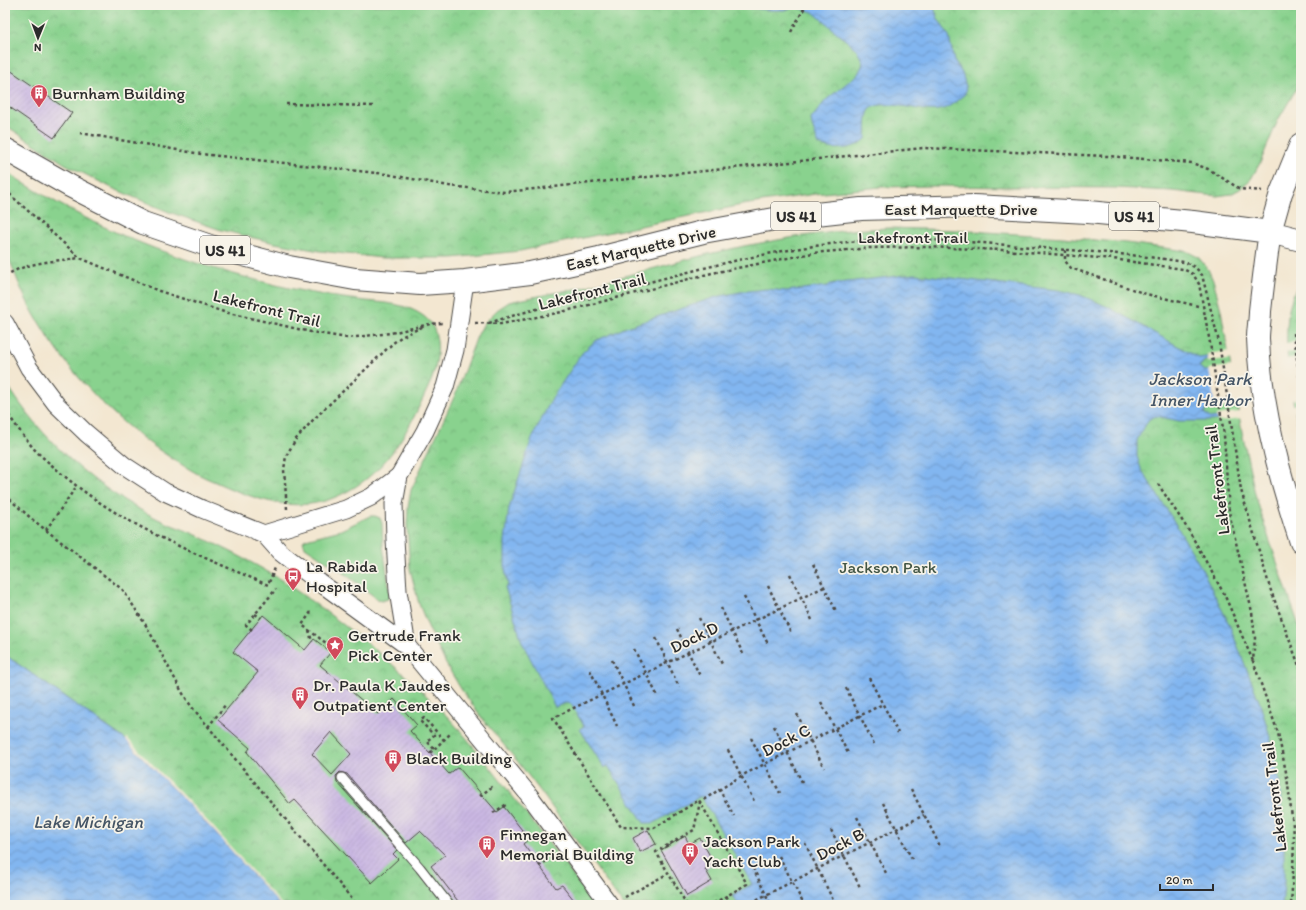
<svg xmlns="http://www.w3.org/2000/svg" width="1306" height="910" viewBox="0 0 1306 910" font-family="Itim,sans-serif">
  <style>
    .green { fill: #89d28e; stroke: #5a7e5c }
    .park { fill: url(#park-crowns); stroke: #5a7e5c }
    .water { fill: url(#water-waves); stroke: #56708e }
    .pier { fill: #f3e7d1 }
    .building { fill: url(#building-hatch); fill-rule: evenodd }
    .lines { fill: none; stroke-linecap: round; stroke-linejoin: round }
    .lane-casing { stroke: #494744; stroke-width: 11 }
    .street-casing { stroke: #494744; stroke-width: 19 }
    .secondary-casing { stroke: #494744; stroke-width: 24 }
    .primary-casing { stroke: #494744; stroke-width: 24 }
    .path { stroke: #494744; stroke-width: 2.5; stroke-dasharray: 3 3; stroke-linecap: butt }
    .lane { stroke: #fff; stroke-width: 9 }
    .street { stroke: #fff; stroke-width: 17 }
    .secondary { stroke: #fff; stroke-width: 22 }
    .primary { stroke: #fff; stroke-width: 22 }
    .labels { text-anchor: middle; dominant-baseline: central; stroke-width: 3.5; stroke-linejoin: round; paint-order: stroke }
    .shield { fill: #f7f3e8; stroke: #686764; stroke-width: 1 }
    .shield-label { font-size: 16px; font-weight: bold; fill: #2b2b2b }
    .poi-label { font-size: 17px; fill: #2b2b2b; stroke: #f7f3e8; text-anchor: start }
    .street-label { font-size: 17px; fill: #2b2b2b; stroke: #f7f3e8 }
    .park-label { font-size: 17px; fill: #425544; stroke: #f7f3e8 }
    .water-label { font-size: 18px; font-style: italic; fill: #455566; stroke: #f7f3e8 }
  </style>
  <defs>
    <pattern id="park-crowns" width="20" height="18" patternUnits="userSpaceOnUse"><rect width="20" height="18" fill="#89d28e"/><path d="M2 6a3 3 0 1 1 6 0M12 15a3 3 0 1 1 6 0" fill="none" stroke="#76b47b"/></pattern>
    <pattern id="water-waves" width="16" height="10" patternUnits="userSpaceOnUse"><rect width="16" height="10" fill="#82b6f0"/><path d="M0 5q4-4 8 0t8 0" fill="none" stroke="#6b94c3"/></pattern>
    <pattern id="building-hatch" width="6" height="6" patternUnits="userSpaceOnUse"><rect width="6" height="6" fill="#cab8e3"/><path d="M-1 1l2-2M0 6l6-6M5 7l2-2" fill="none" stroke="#ae9ec3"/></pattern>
  </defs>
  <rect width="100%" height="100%" fill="#f7f3e8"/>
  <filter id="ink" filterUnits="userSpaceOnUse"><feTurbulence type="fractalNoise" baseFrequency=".025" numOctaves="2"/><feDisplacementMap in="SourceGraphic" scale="8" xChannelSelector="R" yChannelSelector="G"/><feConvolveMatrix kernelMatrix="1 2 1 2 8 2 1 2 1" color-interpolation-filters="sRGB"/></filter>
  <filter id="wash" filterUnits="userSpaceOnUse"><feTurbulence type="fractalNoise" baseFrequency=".012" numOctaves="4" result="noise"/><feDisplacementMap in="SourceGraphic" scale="16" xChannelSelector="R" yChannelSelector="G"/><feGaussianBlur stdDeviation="0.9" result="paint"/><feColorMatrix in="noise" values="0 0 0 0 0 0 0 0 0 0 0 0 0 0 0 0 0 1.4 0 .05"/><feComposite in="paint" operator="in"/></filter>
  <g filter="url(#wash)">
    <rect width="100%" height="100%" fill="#f3e7d1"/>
    <polygon class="green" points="370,516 375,516 380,518 382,523 383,546 390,594 388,599 381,601 376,598 344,573 305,547 303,541 306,539 341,530"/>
    <g class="park">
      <polygon points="5,5 1301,5 1301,81 1278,120 1260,163 1251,179 1240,189 1231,194 1217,196 1172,191 1116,188 932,186 880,187 815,194 742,205 520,251 452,258 382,258 320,251 275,243 221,230 169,212 112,188 65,164 5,125"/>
      <path d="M 5,171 C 34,190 63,207 94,222 C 146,248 207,268 264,282 C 295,290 326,296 358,300 C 379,303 403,302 422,315 C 443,328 439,361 431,381 C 408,432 385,480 328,500 C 294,511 261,501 229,488 C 218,483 207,479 196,473 C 126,434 67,376 29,305 C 22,292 17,279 12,266 C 10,261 7,255 5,250 C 4,242 5,233 5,226 C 5,207 5,189 5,171 Z"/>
      <polygon points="890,228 954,230 1063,237 1127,243 1186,251 1198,257 1208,269 1214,283 1221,310 1242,432 1255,494 1269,539 1301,632 1301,905 623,905 541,792 518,762 484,721 461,689 446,664 429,629 419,604 410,569 407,525 408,507 411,490 455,395 477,336 484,323 497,310 509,302 584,287 700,256 744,246 795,237 850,230"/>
      <path d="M 1301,282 L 1301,439 C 1292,402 1274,311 1301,282 Z"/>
      <path d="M 5,381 C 41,440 96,489 158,519 C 169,525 181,528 192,533 C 222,547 253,562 281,580 C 337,618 392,660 440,709 C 468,737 492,770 517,802 C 543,836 570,869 593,905 L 280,905 L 214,831 L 126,740 L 5,655 Z"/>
    </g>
    <g class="water">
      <path d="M 730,5 L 933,5 L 938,19 L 949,36 L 954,61 L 962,73 L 966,86 L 965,94 C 957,100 949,109 938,110 C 923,113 877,96 869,111 C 865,119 867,131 866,139 C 854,150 834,151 819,145 L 812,126 L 811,119 L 826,100 L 858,74 L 862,66 L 863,62 L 856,49 L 813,12 L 796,7 L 784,10 L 767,10 Z"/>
      <polygon points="915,274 1058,290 1080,295 1108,307 1199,358 1301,343 1301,349 1204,361 1199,367 1205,371 1301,359 1301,397 1209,407 1204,413 1210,418 1301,406 1301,409 1210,421 1179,421 1156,416 1149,419 1137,440 1137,456 1141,469 1172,518 1202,569 1229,624 1261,706 1271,741 1279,780 1284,834 1284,887 1282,905 739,905 732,896 752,884 701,796 654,823 644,823 608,766 604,768 580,729 584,726 571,704 566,703 555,707 522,642 505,587 508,586 505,569 505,540 509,508 532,438 552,398 582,353 595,341 627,327 716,297 740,292 766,289 786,291 828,286 830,284"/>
      <polygon points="5,655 126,740 214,831 280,905 5,905"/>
    </g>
    <g class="pier">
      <polygon points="1301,341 1301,351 1208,362 1207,354"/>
      <polygon points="1301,357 1301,399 1215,408 1209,369"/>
      <polygon points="1301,404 1301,411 1218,422 1216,415"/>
      <polygon points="127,738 215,829 282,905 280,905 214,831 126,740"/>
    </g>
    <g id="blocks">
      <g class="building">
        <polygon points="10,70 72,113 54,138 5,104 5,78"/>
        <path d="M 263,615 L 305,650 L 314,639 L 331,652 L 320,665 L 378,714 L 394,699 L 417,725 L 410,731 L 449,774 L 458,767 L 497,812 L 504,807 L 529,839 L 523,844 L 556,888 L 562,885 L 578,905 L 461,905 L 431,866 L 445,855 L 420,831 L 406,843 L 347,774 L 340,772 L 336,776 L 337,782 L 397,850 L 393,854 L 398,859 L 372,883 L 295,800 L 290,804 L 247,752 L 250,748 L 218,720 L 258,672 L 233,652 ZM 331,732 L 351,754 L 332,775 L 312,754 Z"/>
        <polygon points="648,830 656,844 640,852 633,838"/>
        <polygon points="685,836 689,844 700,838 714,863 705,869 712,881 687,896 661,850"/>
      </g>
    </g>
  </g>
  <g filter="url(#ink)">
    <use href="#blocks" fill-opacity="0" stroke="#494744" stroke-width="1"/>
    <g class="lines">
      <g class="lane-casing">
        <polyline id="lane" points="342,778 420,868 449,905"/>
      </g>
      <g class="street-casing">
        <g id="street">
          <polyline points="5,323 29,368 56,404 86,433 125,466 165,492 202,509 264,534 280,552 311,576 407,646 529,795 610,905"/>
          <polyline points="264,534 346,509 371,497 399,476"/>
          <polyline points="407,646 398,591 395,539 394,504 399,476 425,431 445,387 455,350 465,281"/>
        </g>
      </g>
      <g class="secondary-casing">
        <polyline id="secondary" points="1301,144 1281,193 1270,232 1301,240"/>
      </g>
      <g class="primary-casing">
        <path id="primary" d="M 5,149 L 70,186 L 143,223 L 210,246 L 289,267 L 355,279 L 420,284 L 465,281 L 530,273 L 599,258 L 703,232 L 780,218 L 861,209 L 974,206 L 1088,212 L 1193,222 L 1270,232 C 1266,258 1263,284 1260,311 C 1260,320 1258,329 1258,338 C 1260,404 1280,479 1301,542"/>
      </g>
      <g class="path">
        <polyline points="791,32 806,5"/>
        <polyline points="286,104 374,106"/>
        <polyline points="80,133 201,154 386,174 449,186 505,192 923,148 1107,156 1192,163 1208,169 1240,189 1262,191"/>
        <polyline points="5,190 80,258 159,291 224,312 311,332 347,338 391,333 430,324 442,323"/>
        <polyline points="1065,250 1065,261 1071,268 1146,294 1198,306"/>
        <path d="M 5,276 C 27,262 54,261 80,258"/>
        <polyline points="475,323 501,324 562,312 712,273 813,253 870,248 927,247 1002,250 1113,259 1183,269 1193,274 1199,284 1210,343 1224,435 1229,512 1252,612 1255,638 1253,661 1278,733 1287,777 1294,834 1293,872 1291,905"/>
        <path d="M 489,323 C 505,318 521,313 537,309 C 550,306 563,305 575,302 C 662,279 749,253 838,243 C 910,235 982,243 1054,249 C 1097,252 1141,255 1184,262 C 1192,265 1197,268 1202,275 L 1219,342 L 1241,490 L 1270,588 L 1301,671"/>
        <polyline points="1294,333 1301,392"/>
        <path d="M 5,410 C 15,424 25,439 36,451 C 42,457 48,462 54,467 C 117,524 192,552 268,585 L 275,568"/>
        <polyline points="1158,484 1189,531 1224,594 1253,661"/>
        <polyline points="5,495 33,520 123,590 147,627 182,692 191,706 357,905"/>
        <polyline points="287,509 284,470 286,456 296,439 313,420 393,343 401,337 424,326"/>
        <polyline points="46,530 76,487"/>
        <polyline points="813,564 836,611"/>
        <polyline points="790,574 813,622"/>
        <polyline points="768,586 791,633"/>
        <polyline points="824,587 553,718 621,827 654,828 699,800 700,802 741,776 883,704"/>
        <polyline points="744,597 768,644"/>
        <polyline points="721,608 744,656"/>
        <polyline points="311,612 302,625 330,646 340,635"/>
        <polyline points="255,614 261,618"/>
        <polyline points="699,618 723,666"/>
        <polyline points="677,629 700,676"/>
        <polyline points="252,630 246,625 276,589"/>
        <polyline points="309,630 312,642"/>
        <polyline points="656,638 679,687"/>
        <polyline points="634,649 658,697"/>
        <polyline points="612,660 635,708"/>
        <polyline points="590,670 617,726"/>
        <polyline points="869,678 898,733"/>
        <polyline points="846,688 874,744"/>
        <polyline points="821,702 849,755"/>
        <polyline points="797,714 824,768"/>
        <polyline points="774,726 802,782"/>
        <polyline points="208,727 226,704"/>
        <polyline points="751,738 780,793"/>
        <polyline points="434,749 427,741 434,735 420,721 424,718 444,740"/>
        <polyline points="728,750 755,803"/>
        <polyline points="430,753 450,734"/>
        <polyline points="719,789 734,816"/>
        <polyline points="911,789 940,846"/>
        <polyline points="480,796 493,786"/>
        <polyline points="883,803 913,861"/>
        <polyline points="493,813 507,804"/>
        <polyline points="857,817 886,873"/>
        <polyline points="831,830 860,887"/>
        <polyline points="805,843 833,900"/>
        <polyline points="779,856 804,905"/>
        <polyline points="539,866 548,860"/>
        <polyline points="753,868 771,905"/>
        <polyline points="726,896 733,905"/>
        <polyline points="625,897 669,873"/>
        <polyline points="687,905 656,852 694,830 700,802 747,884 711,905"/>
        <polyline points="746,905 924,815"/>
      </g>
      <use href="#lane" class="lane"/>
      <use href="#street" class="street"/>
      <use href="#secondary" class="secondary"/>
      <use href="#primary" class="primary"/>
    </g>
  </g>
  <defs>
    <g id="building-pin" transform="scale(0.9)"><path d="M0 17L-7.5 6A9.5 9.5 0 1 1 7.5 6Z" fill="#d1495b" stroke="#f7f3e8"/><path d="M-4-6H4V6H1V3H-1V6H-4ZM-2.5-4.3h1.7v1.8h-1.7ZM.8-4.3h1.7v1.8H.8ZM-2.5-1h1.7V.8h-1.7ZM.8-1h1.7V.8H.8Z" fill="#fff"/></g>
    <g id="bus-pin" transform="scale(0.9)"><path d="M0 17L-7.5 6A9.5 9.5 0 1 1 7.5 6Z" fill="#d1495b" stroke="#f7f3e8"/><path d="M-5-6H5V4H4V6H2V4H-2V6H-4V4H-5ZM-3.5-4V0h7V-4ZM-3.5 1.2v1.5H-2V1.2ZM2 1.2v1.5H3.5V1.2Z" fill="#fff"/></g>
    <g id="sight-pin" transform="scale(0.9)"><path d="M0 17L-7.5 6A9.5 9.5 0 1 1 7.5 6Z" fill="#d1495b" stroke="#f7f3e8"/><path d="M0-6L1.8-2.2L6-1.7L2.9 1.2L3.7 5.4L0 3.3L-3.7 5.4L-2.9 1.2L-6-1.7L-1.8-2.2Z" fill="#fff"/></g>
  </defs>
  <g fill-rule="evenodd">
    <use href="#building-pin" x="39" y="93"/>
    <use href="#bus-pin" x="293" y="576"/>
    <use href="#sight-pin" x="335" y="645"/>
    <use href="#building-pin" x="300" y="695"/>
    <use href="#building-pin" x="393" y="758"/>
    <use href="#building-pin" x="487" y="844"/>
    <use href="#building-pin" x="690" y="851"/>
  </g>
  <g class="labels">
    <g class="shield">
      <rect x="771" y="202" width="50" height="28" rx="3"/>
      <rect x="1109" y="202" width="50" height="28" rx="3"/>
      <rect x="200" y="236" width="50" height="28" rx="3"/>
    </g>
    <g class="shield-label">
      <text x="796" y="216">US 41</text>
      <text x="1134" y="216">US 41</text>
      <text x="225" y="250">US 41</text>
    </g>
    <g class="poi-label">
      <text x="52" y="93">Burnham Building</text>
      <text x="306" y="566">La Rabida<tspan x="306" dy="20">Hospital</tspan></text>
      <text x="348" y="635">Gertrude Frank<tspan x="348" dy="20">Pick Center</tspan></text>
      <text x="313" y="685">Dr. Paula K Jaudes<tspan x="313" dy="20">Outpatient Center</tspan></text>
      <text x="406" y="758">Black Building</text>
      <text x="500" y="834">Finnegan<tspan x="500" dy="20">Memorial Building</tspan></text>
      <text x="703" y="841">Jackson Park<tspan x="703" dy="20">Yacht Club</tspan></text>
    </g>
    <g class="street-label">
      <text x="961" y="209">East Marquette Drive</text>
      <text x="913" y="237">Lakefront Trail</text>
      <text transform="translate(641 248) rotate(-13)">East Marquette Drive</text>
      <text transform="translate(592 291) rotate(-14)">Lakefront Trail</text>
      <text transform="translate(267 308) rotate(14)">Lakefront Trail</text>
      <text transform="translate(1217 480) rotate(-97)">Lakefront Trail</text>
      <text transform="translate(694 637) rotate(-26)">Dock D</text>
      <text transform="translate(786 740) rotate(-27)">Dock C</text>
      <text transform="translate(1274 797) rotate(-97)">Lakefront Trail</text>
      <text transform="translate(840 844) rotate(-27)">Dock B</text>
    </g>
    <g class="park-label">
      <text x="888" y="567">Jackson Park</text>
    </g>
    <g class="water-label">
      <text x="1200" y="379">Jackson Park<tspan x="1200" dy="21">Inner Harbor</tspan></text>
      <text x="88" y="822">Lake Michigan</text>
    </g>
  </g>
  <rect width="1306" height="910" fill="none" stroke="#f7f3e8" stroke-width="20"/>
  <g transform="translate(38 38) rotate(181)" stroke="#f7f3e8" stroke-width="3" paint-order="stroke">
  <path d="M0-3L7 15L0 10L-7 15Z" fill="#2b2b2b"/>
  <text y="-6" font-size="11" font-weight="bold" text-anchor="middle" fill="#2b2b2b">N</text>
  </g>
  <path d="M1160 884v6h53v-6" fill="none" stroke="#2b2b2b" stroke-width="2"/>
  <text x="1166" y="884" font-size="12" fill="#2b2b2b" stroke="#f7f3e8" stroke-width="3" paint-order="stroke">20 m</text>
</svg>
